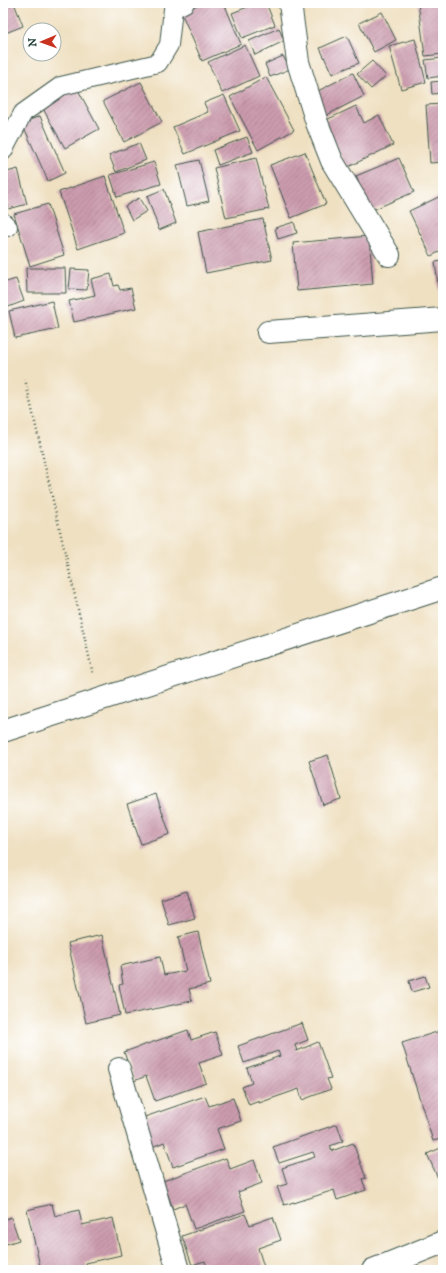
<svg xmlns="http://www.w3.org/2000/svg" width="446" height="1273" viewBox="0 0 446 1273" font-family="'IM FELL DW Pica',serif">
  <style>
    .building { fill: url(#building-hatch) }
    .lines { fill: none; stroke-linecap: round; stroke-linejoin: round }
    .service-casing { stroke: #3e5549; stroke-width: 20 }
    .minor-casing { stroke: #3e5549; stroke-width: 24 }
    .path { stroke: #3e5549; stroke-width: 2.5; stroke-dasharray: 1 3; stroke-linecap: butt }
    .service { stroke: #fff; stroke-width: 18 }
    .minor { stroke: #fff; stroke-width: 22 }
  </style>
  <defs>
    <pattern id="building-hatch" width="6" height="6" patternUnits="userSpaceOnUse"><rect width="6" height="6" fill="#cc9bae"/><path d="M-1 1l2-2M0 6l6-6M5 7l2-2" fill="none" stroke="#a5808e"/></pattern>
  </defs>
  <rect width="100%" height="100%" fill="#fff"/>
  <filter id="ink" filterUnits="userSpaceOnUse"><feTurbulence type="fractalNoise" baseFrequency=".025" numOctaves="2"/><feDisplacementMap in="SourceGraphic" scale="8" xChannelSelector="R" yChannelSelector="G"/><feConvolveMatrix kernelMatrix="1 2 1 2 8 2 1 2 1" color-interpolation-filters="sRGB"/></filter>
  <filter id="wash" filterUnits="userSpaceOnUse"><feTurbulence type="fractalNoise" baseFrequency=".012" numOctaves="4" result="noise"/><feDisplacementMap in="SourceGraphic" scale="16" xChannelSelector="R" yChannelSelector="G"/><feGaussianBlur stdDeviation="0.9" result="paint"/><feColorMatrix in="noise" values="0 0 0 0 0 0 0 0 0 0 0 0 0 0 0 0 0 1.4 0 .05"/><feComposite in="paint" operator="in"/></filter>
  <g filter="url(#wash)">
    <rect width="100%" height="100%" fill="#efe0c1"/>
    <g id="blocks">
      <g class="building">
        <polygon points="3,3 14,3 23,26 3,34"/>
        <polygon points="202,3 224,3 241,44 202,61 181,12"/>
        <polygon points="258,3 266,3 275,25 242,38 232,13"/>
        <polygon points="418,3 443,3 443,54 425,56"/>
        <polygon points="382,12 396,40 374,52 359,23"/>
        <polygon points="279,28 284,41 255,55 249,41"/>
        <polygon points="347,36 359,63 332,74 320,48"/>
        <polygon points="415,39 426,82 401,89 389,46"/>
        <polygon points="245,45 259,76 222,93 208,62"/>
        <polygon points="283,56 290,69 270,77 265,64"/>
        <polygon points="443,58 443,76 428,78 425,60"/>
        <polygon points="372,61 386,76 371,89 357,74"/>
        <polygon points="353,73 364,96 323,117 312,94"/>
        <polygon points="266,77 294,130 258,150 230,97"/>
        <polygon points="443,81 443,93 432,94 431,82"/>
        <polygon points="141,82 162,122 124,142 103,101"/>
        <polygon points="77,88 99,129 65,148 42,107"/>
        <polygon points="224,95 240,131 185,154 173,127 208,112 204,103"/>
        <polygon points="443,104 443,162 430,163 426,105"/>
        <polygon points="356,106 364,123 379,115 393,145 346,168 324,121"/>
        <polygon points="40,116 65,173 48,181 22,123"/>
        <polygon points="247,137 253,152 218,165 213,150"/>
        <polygon points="139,143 146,160 116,172 109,155"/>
        <polygon points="305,152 326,204 291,218 270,165"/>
        <polygon points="256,158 269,209 226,218 214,168"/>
        <polygon points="399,158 414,192 370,211 356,176"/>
        <polygon points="199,160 209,201 187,206 177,165"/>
        <polygon points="154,162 161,184 117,197 110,175"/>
        <polygon points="18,169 27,204 9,209 3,187 3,173"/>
        <polygon points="105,176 124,233 78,249 59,192"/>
        <polygon points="164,189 176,223 159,230 147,196"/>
        <polygon points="443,195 443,250 431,256 409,211"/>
        <polygon points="139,198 147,211 132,220 125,206"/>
        <polygon points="48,204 64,255 30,266 14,214"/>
        <polygon points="263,219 272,260 206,273 198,232"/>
        <polygon points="294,222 297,233 278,239 275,228"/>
        <polygon points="369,236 373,284 297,291 293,243"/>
        <polygon points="443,261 443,292 439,293 435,262"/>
        <polygon points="26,268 65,268 66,293 27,293"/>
        <polygon points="71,269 89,270 87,290 69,289"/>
        <polygon points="111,274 114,286 118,285 120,290 131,288 136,308 74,322 69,301 95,295 91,279"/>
        <polygon points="16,279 24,301 3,309 3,283"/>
        <polygon points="52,301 58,329 15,338 9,311"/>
        <polygon points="328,755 341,799 323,805 309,761"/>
        <polygon points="156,794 170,834 141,844 127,804"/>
        <polygon points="187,891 195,918 169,925 161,899"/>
        <polygon points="198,932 210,984 189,989 192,1001 125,1015 119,985 123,984 120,966 160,957 164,975 186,971 178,937"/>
        <polygon points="102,935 120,1015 86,1023 68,943"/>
        <polygon points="425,976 429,987 412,992 409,981"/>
        <polygon points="302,1023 308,1040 295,1045 297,1051 318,1042 331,1078 327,1079 331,1089 302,1100 299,1089 259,1103 259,1101 249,1105 242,1087 252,1083 247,1068 280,1056 278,1051 244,1063 238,1046"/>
        <polygon points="188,1030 191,1040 215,1032 223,1055 199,1063 206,1083 155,1101 146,1076 134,1081 124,1052"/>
        <polygon points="443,1030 443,1138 433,1141 402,1043"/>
        <polygon points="205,1096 209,1106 233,1098 241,1121 217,1129 224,1149 173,1167 164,1142 152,1147 142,1118"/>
        <polygon points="337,1124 343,1141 330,1146 332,1151 353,1143 366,1178 362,1179 366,1190 337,1200 334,1190 294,1203 294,1202 284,1205 277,1187 287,1184 282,1168 315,1157 313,1152 279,1163 273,1147"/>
        <polygon points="443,1147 443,1175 438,1178 427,1154"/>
        <polygon points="226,1158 230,1169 254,1160 262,1183 238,1192 245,1211 194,1229 185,1204 173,1209 163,1181"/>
        <polygon points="52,1204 55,1216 79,1210 82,1225 113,1218 121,1255 86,1263 87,1270 41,1270 27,1210"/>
        <polygon points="245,1214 250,1225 273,1217 281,1240 258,1248 264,1267 257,1270 208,1270 205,1261 192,1265 182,1236"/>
        <polygon points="11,1217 19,1240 3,1245 3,1220"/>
      </g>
    </g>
  </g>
  <g filter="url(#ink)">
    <use href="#blocks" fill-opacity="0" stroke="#3e5549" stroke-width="1"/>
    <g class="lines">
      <g class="service-casing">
        <g id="service">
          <polyline points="3,151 23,113 61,86 158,63 169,45 173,9 185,3"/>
          <polyline points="3,222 8,227"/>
        </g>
      </g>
      <g class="minor-casing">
        <g id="minor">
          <polyline points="290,3 298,62 317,123 332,161 389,255"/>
          <polyline points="268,332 443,319"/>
          <polyline points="3,731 443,588"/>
          <polyline points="119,1069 178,1270"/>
          <polyline points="373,1270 443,1242"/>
        </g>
      </g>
      <polyline class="path" points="25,379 93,674"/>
      <use href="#service" class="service"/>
      <use href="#minor" class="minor"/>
    </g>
  </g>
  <rect width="446" height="1273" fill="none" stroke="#fff" stroke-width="16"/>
  <g transform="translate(42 42) rotate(268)"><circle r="19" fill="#ffffff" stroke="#a5b1ae"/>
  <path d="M0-3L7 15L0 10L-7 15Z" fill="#c8321e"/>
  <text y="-6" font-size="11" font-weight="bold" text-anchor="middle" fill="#1f3d34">N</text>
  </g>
</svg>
